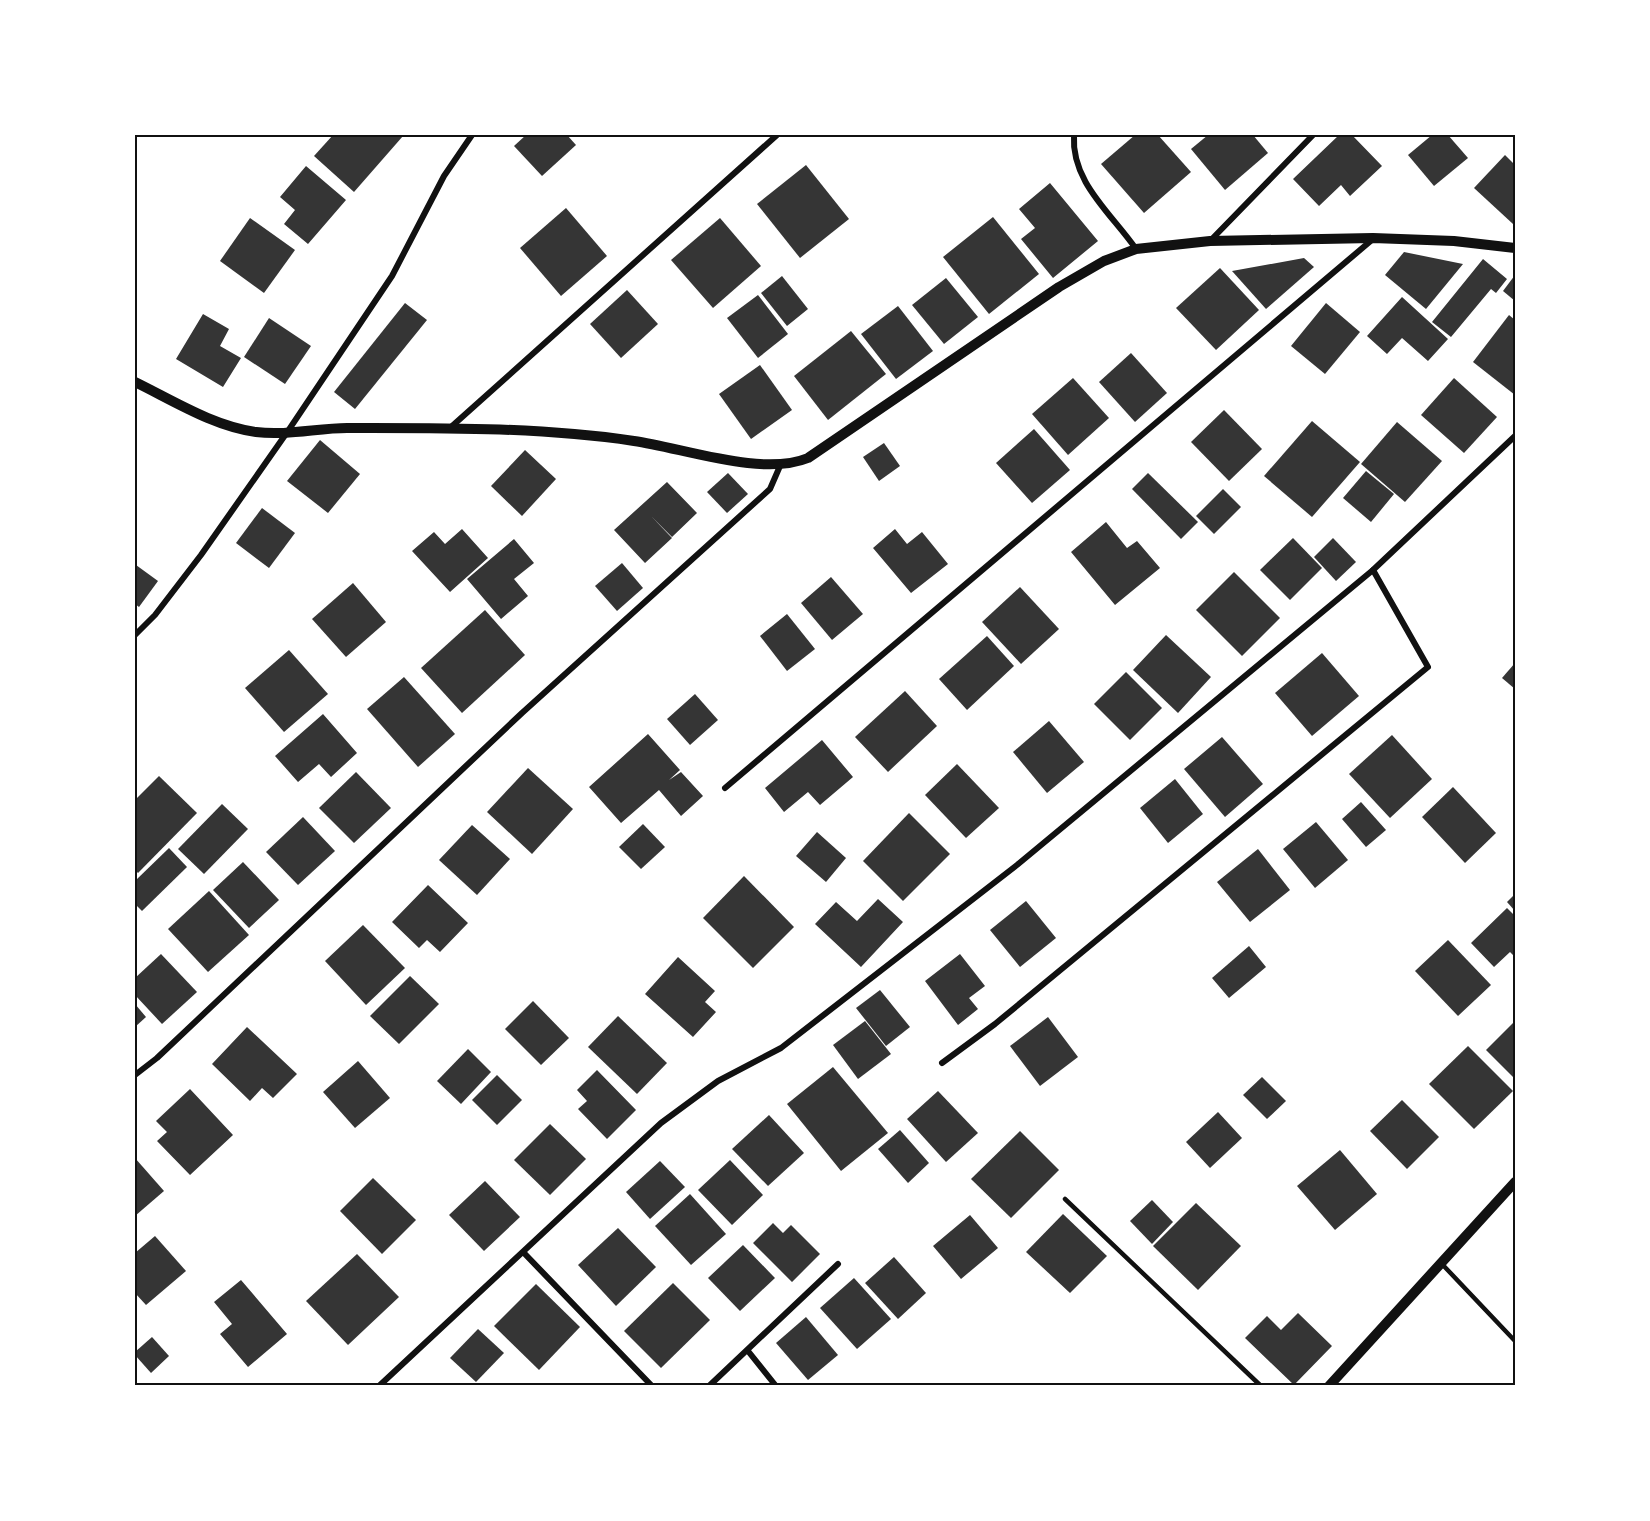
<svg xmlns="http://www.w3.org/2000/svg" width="1650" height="1521" viewBox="0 0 1650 1521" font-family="Barlow,sans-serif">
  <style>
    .building { fill: #353535 }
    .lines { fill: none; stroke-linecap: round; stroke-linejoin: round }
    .service { stroke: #111; stroke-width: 4.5 }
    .minor { stroke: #111; stroke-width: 6 }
    .tertiary { stroke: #111; stroke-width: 10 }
    .neatline { fill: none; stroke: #111; stroke-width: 2 }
  </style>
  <rect width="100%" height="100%" fill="#fff"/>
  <g class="building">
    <polygon points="333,135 402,135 403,136 354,192 314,156"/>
    <polygon points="526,135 567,135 576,145 542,176 514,146"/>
    <polygon points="1135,135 1158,135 1191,172 1144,213 1101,164"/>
    <polygon points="1208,135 1253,135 1268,153 1225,190 1191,149"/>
    <polygon points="1339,135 1352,135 1382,166 1350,196 1341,185 1319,206 1293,179"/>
    <polygon points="1432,135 1448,135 1468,158 1434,186 1408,155"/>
    <polygon points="1505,155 1515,165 1513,224 1474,188"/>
    <polygon points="806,165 849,219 800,258 757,204"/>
    <polygon points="306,166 346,200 308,244 284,224 295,210 280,197"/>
    <polygon points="1050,183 1098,241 1053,278 1021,239 1035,228 1019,209"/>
    <polygon points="566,208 607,256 561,296 520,248"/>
    <polygon points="993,217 1039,274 989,314 943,257"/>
    <polygon points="250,218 295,250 264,293 220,261"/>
    <polygon points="720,218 761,266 713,308 671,260"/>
    <polygon points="1404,252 1463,264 1426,309 1385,275"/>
    <polygon points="1304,258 1314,267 1266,309 1232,271"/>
    <polygon points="1483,259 1507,279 1496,293 1491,289 1451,337 1432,322"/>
    <polygon points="1220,268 1259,310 1216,350 1176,308"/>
    <polygon points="1515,275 1515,301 1503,291"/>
    <polygon points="782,276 808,309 787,326 761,293"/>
    <polygon points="946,278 978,317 944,344 912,305"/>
    <polygon points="627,290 658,324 621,358 590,324"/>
    <polygon points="758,295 788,334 758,358 727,318"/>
    <polygon points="1402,297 1448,339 1428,361 1402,338 1387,354 1367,336"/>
    <polygon points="405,303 427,320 355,409 334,392"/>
    <polygon points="1326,303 1360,332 1325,374 1291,346"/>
    <polygon points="898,306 933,351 896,379 861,334"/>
    <polygon points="203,314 229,329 220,346 241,358 223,387 176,359"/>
    <polygon points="1509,315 1515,320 1515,395 1473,362"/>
    <polygon points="269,318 311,346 285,384 244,357"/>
    <polygon points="851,331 886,374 828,420 794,376"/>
    <polygon points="1131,353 1167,393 1135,422 1099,382"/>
    <polygon points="760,365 792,410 751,439 719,394"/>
    <polygon points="1073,378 1109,418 1068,455 1032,414"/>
    <polygon points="1454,378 1497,417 1464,453 1421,415"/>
    <polygon points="1224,410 1262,449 1229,481 1191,442"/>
    <polygon points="1312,421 1360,462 1312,517 1264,476"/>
    <polygon points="1397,422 1442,461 1405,502 1361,464"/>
    <polygon points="1034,429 1070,470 1032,503 996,463"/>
    <polygon points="320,440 360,474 328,513 287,481"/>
    <polygon points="884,443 900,466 879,481 863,457"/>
    <polygon points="525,450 556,479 522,516 491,486"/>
    <polygon points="1366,471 1394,494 1371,522 1343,498"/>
    <polygon points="728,473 748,494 727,513 707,492"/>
    <polygon points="1148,473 1198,522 1181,539 1132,489"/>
    <polygon points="667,482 697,513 672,537 651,516 672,538 645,563 614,530"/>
    <polygon points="1223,489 1241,507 1214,534 1196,516"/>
    <polygon points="262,508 295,533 269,568 236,543"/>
    <polygon points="1106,522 1127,548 1137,541 1160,568 1115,605 1071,552"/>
    <polygon points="462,529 488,558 450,592 412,551 434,532 445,544"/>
    <polygon points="895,529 907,544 922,532 948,564 911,593 873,548"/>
    <polygon points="1293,538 1322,568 1290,600 1260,570"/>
    <polygon points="1333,538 1356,562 1336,581 1314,557"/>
    <polygon points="514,539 534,563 514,579 528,596 501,619 467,579"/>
    <polygon points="622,563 643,588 617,611 595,586"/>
    <polygon points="136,565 158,581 139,607 135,604"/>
    <polygon points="1234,572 1280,618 1242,656 1196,610"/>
    <polygon points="831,577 863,614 832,640 801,603"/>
    <polygon points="353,583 386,622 346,657 312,619"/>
    <polygon points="1020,587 1059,629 1021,664 982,622"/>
    <polygon points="485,610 525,655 462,713 421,668"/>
    <polygon points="787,614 815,649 787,671 760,636"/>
    <polygon points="1166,635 1211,677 1178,713 1133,670"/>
    <polygon points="987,636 1014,666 967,710 939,679"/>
    <polygon points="289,650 328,694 284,732 245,688"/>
    <polygon points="1322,653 1359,696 1312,736 1275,693"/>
    <polygon points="1515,663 1515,689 1502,678"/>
    <polygon points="1126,672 1162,708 1130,740 1094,704"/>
    <polygon points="404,677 455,734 418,767 367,709"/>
    <polygon points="905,691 937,726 888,772 855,737"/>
    <polygon points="695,694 718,720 690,745 667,719"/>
    <polygon points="323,714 357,753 331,777 319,764 298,782 275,756"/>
    <polygon points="1049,721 1084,762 1047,793 1013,752"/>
    <polygon points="648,734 680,770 669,780 681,772 703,796 681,816 659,790 621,823 589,787"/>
    <polygon points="1392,735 1432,779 1390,818 1349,774"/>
    <polygon points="1222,737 1263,784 1225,817 1184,769"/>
    <polygon points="822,740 853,777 820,805 808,792 784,812 765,788"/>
    <polygon points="957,764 999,808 966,838 925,795"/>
    <polygon points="528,768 573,809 532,854 487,812"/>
    <polygon points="356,772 391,808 354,843 319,808"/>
    <polygon points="159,776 197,813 138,873 135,870 135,800"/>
    <polygon points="1175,779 1203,814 1168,843 1140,808"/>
    <polygon points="1453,787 1496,833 1465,863 1422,817"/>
    <polygon points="1361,802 1386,830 1366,847 1342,819"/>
    <polygon points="222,804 248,829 204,874 178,849"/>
    <polygon points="909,813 950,854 903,901 863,861"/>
    <polygon points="303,817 335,851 298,885 266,852"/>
    <polygon points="1316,822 1348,860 1315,888 1283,849"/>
    <polygon points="643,824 665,847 641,869 619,847"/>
    <polygon points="472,825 510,859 477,895 439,860"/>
    <polygon points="817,832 846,858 826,882 796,856"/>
    <polygon points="169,848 187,867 142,911 135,904 135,881"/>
    <polygon points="1258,849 1290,890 1250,922 1217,882"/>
    <polygon points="243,862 279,900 249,928 213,890"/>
    <polygon points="744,876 794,927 753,968 703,918"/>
    <polygon points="428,885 468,923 440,952 427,940 419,948 392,922"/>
    <polygon points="209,891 249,935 208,972 168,929"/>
    <polygon points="1515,894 1515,911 1507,902"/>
    <polygon points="878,899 903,922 861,967 815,924 836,902 857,921"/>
    <polygon points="1026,901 1056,938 1020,967 990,930"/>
    <polygon points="1507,908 1515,916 1515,957 1510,952 1494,967 1471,943"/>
    <polygon points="363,925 405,968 366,1005 325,961"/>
    <polygon points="1448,940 1491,985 1458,1016 1415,971"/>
    <polygon points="1249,946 1266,967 1229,998 1212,978"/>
    <polygon points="161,954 197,992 162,1024 135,995 135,978"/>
    <polygon points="960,954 985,986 969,998 978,1009 958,1025 925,981"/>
    <polygon points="678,957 715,991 705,1002 716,1012 693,1037 645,994"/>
    <polygon points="410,976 439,1004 399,1044 370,1016"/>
    <polygon points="880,990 910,1027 886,1046 856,1008"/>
    <polygon points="533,1001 569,1038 541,1065 505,1029"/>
    <polygon points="135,1004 146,1017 135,1027"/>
    <polygon points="618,1016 667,1063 637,1094 588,1047"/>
    <polygon points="1048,1017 1078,1057 1040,1086 1010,1046"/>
    <polygon points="865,1021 891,1054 858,1079 833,1045"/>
    <polygon points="1515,1021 1515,1079 1486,1050"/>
    <polygon points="247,1027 297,1074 273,1098 262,1088 250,1101 212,1064"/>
    <polygon points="1468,1046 1513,1091 1474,1129 1429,1084"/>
    <polygon points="468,1049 491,1072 461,1104 437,1081"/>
    <polygon points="358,1061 390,1098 355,1128 323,1092"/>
    <polygon points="833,1067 888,1133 841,1171 787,1104"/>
    <polygon points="597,1070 636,1110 607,1139 578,1109 587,1101 577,1090"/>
    <polygon points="497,1075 522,1100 497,1125 472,1100"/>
    <polygon points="1262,1077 1286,1101 1267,1119 1243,1095"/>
    <polygon points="190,1089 233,1135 190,1175 157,1141 167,1132 156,1121"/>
    <polygon points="938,1091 978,1133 946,1162 907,1119"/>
    <polygon points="1402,1100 1439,1137 1407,1169 1370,1131"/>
    <polygon points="1218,1112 1242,1138 1210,1168 1186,1142"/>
    <polygon points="769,1115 804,1153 768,1186 732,1149"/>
    <polygon points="550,1124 586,1159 550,1195 514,1160"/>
    <polygon points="900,1130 929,1163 908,1183 878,1149"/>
    <polygon points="1020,1131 1059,1170 1011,1218 971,1179"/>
    <polygon points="1340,1150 1377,1194 1335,1230 1297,1186"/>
    <polygon points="135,1158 164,1191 135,1216"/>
    <polygon points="730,1160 763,1195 732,1225 698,1190"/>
    <polygon points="660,1161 685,1187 650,1219 626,1192"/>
    <polygon points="373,1178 416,1220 382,1254 340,1211"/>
    <polygon points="485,1181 520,1217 484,1251 449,1215"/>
    <polygon points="690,1194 726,1234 691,1265 655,1226"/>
    <polygon points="1152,1200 1173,1222 1152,1244 1130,1221"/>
    <polygon points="1196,1203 1241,1246 1198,1290 1153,1246"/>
    <polygon points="1063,1214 1107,1256 1070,1293 1026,1252"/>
    <polygon points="970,1215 998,1248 961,1279 933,1246"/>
    <polygon points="773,1223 783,1233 791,1225 820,1254 792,1282 753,1243"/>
    <polygon points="618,1228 656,1267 616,1306 578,1265"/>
    <polygon points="155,1236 186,1271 146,1305 135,1293 135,1253"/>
    <polygon points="743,1245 775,1278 740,1311 708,1278"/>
    <polygon points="357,1254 399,1297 348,1345 306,1301"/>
    <polygon points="894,1257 926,1293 898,1319 865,1283"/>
    <polygon points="854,1278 891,1319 857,1349 820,1308"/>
    <polygon points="241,1280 287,1334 248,1367 220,1334 232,1324 214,1302"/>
    <polygon points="673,1283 710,1320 661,1368 624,1331"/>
    <polygon points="536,1284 580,1327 539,1370 494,1326"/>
    <polygon points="1298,1313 1332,1346 1294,1385 1245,1338 1267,1316 1281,1330"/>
    <polygon points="806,1317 838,1355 808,1380 776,1343"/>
    <polygon points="478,1329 504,1353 476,1382 450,1358"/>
    <polygon points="152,1337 169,1356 151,1373 135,1355 135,1352"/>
  </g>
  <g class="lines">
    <g class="service">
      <polyline points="1065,1199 1261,1386"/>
      <polyline points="1441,1263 1515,1341"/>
    </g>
    <g class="minor">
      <path d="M 1074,135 C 1071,182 1111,213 1136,249"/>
      <polyline points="1211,240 1313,135"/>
      <polyline points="451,427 777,135"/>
      <polyline points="135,635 155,615 201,555 288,431 392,276 444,176 472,135"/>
      <polyline points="725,788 1373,239"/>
      <polyline points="942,1063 995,1024 1428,667 1373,570"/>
      <polyline points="135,1075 157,1058 522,713 770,489 780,466"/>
      <polyline points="524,1253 652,1386"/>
      <polyline points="748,1351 776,1386"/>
      <polyline points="379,1386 661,1123 718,1081 781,1048 1017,865 1373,570 1515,436"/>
      <polyline points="709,1386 838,1264"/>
    </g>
    <g class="tertiary">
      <path d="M 135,382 C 174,401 213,426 256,432 C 286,436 318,428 347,428 C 443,428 539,427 634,441 C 683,448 762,477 808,458 L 1059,287 L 1104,261 L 1136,249 L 1210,241 L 1373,238 L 1454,241 L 1515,248"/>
      <polyline points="1329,1386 1515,1182"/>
    </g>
  </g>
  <rect width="1650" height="1521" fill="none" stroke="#ffffff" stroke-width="273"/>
  <rect x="136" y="136" width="1378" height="1248" class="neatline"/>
</svg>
